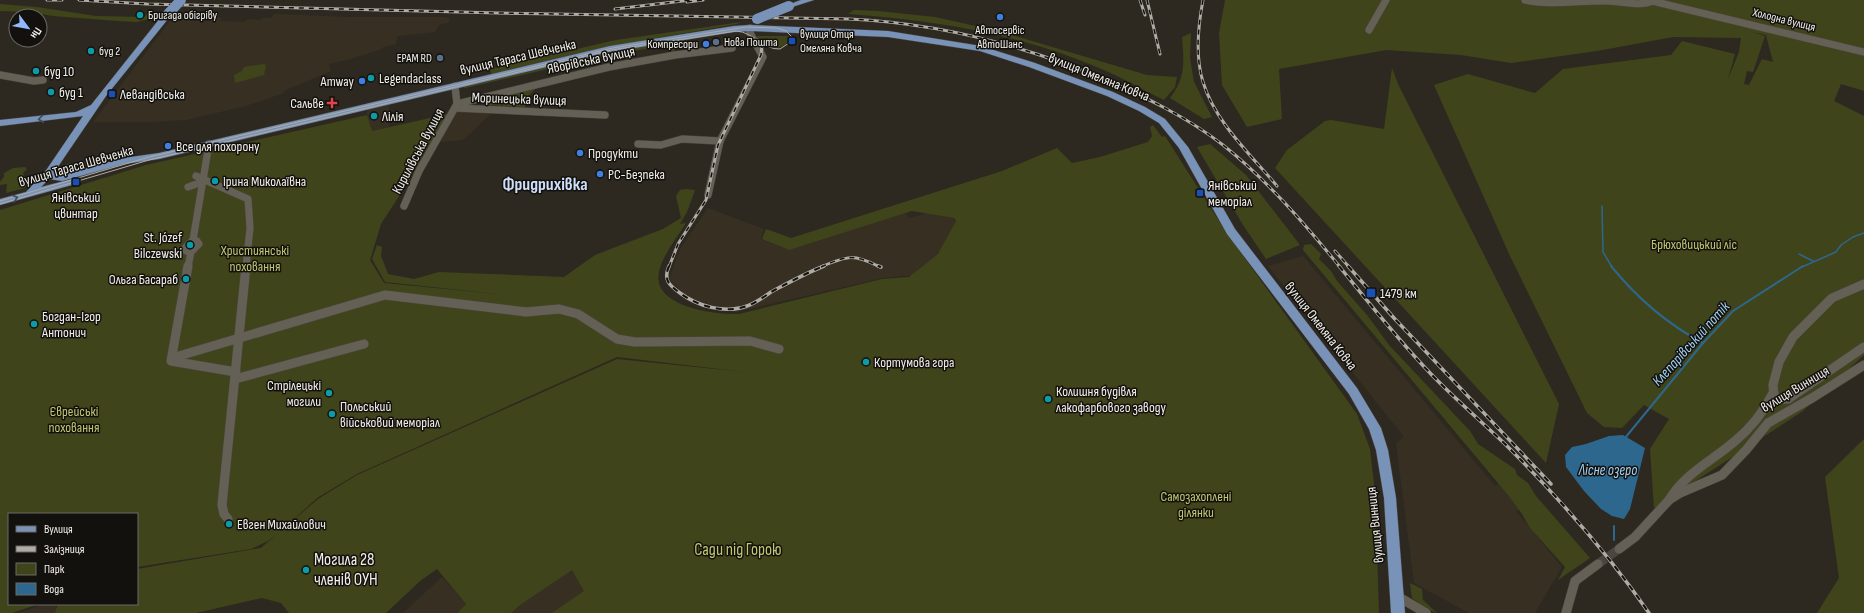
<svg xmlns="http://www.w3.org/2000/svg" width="1864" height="613" viewBox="0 0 1864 613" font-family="'Sofia Sans Condensed',sans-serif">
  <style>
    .built { fill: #373022 }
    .green { fill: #40441b; fill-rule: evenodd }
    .water { fill: #2e678d }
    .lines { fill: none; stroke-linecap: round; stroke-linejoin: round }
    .stream-far1 { stroke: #2e678d; stroke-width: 1.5 }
    .stream { stroke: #2e678d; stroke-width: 2 }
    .minor-tunnel { stroke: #4b473e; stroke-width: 9; stroke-dasharray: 9 4.5; stroke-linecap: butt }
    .minor-far1-casing { stroke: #4a4640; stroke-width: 8 }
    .minor-casing { stroke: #4a4640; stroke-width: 10 }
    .major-casing { stroke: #4a4640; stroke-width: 1 }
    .minor-far1 { stroke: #646056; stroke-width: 7 }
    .minor { stroke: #646056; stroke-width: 9 }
    .major { fill: #7892b8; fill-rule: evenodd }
    .tram { stroke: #afaca5; stroke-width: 1 }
    .rail-far1-casing { stroke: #afaca5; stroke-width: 3 }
    .rail-casing { stroke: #afaca5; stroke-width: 3.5 }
    .rail-far1 { stroke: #13110e; stroke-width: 1.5; stroke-dasharray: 5; stroke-linecap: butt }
    .rail { stroke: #13110e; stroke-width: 2; stroke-dasharray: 6; stroke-linecap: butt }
    .major-bridge-casing { stroke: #4a4640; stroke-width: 10; stroke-linecap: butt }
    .major-bridge { stroke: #7892b8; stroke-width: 10 }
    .oneway { stroke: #404b5a }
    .culture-dot { fill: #0f9aa8; stroke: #13110e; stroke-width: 1.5 }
    .shop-dot { fill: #3f7fe0; stroke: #13110e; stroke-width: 1.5 }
    .transit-dot { fill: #1a4fb4; stroke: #13110e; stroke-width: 1.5 }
    .service-dot { fill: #5c6f8a; stroke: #13110e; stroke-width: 1.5 }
    .health-dot { fill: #e0444e; stroke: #13110e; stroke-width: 1.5 }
    .labels { text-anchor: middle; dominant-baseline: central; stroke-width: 3; stroke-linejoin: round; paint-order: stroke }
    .far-poi-label { font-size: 12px; fill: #f2efe9; stroke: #13110e; text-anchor: start }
    .far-street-label { font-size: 12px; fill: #f2efe9; stroke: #13110e }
    .street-label { font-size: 14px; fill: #f2efe9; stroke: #13110e }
    .poi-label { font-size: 14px; fill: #f2efe9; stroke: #13110e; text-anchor: start }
    .park-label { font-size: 14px; fill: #bfc86e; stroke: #13110e }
    .water-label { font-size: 15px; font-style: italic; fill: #a3d2f5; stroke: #13110e }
    .near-park-label { font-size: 17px; fill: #bfc86e; stroke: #13110e }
    .near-poi-label { font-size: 17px; fill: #f2efe9; stroke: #13110e; text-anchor: start }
    .district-label { font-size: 18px; font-weight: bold; fill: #cfdef8; stroke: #13110e }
  </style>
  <rect width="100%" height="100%" fill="#2d2920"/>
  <g class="built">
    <polygon points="274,14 349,17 445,17 450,19 448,23 440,24 435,32 397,36 396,44 393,45 383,47 382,49 347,60 329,64 331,71 284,91 284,93 246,106 186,120 151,122 93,122 173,17 222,18 220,21 244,22 248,19 260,20 262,18 271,18"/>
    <polygon points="389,104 389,127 372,131 367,115 367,110"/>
    <polygon points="461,110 495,110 463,140 440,142 455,112"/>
    <polygon points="708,208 764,229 761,239 788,250 905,213 909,218 927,213 953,218 972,254 947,272 883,278 736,312 688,298 669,279 680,249"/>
    <polygon points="1303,256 1495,486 1500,484 1520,510 1516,511 1562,567 1535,613 1469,613 1414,583 1396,443 1404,437 1268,266"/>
    <polygon points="573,568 589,592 557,613 504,613"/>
    <polygon points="442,577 466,604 456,613 403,613"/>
    <polygon points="44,604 56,604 58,613 18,613"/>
  </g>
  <g class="green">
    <path d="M 1225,0 L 1864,0 L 1864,91 L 1841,84 L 1834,101 L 1864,116 L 1864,355 L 1803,411 L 1654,508 L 1650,449 L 1669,419 L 1644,405 L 1622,428 L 1604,427 L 1587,413 L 1510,256 L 1434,85 L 1468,74 L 1535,93 L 1563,69 L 1671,55 L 1682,41 L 1735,54 L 1728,79 L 1739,52 L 1741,38 L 1673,37 L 1597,51 L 1511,63 L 1461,55 L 1386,50 L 1279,69 L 1282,119 L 1247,127 L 1222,85 L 1219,33 ZM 1753,32 L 1766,35 L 1773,62 L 1762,59 L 1749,85 L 1744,84 L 1747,71 L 1753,72 L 1765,36 Z"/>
    <polygon points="0,4 37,7 96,16 144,17 148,13 153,15 153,18 137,22 118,21 53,16 29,12 0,11"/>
    <path d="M 854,10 L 878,11 L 935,17 L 998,31 L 1147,75 L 1177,77 L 1175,87 L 1164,100 C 1140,88 1117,75 1092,65 C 1014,33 932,20 848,14 Z"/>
    <polygon points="741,22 737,24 617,45 491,74 490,69 616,40"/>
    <path d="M 1191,33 L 1190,58 L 1194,82 L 1212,117 L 1204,119 L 1170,98 C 1186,78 1184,61 1182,37 Z"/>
    <path d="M 756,36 L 789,36 L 790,40 C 779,53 765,49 756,36 Z"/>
    <polygon points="672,42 675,50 669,53 667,46 612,54 606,64 600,57 465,88 463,87 618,51"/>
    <polygon points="263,64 266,65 264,75 235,83 234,75 242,71 244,67"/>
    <polygon points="1392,68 1398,84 1559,404 1546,463 1275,168 1287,150 1325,121 1331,120 1384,129"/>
    <polygon points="537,87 527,97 525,107 485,105 493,103 495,97"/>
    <path d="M 448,114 L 423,159 L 381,224 L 370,260 L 384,283 L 507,295 L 385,282 L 372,259 L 377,245 L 382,247 L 381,256 L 388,274 L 414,279 L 439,272 L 564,277 L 595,255 L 663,229 L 681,218 L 676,196 L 680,190 L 686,189 L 695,190 L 687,212 L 680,224 L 686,223 C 677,238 663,254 659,272 C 651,307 717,315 739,314 L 882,279 L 909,277 L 938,254 L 956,221 L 954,218 L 912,211 L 789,250 L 762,239 L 766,229 L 791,238 L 1002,171 L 1057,148 L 1072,163 L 1100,157 L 1148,142 L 1152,136 L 1150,127 L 1153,125 L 1162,137 L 1165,136 L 1226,232 L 1357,414 L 1370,449 L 1375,493 L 1379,613 L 552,613 L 584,591 L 572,570 L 520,605 L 511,613 L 457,613 L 466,604 L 437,569 L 420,581 L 386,613 L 289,613 L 281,603 L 262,598 L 196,613 L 55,613 L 58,604 L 137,604 L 137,569 L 261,548 L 277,534 L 268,541 L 251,549 L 137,567 L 137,514 L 9,514 L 9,604 L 39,604 L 12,613 L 0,613 L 0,210 L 146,165 L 367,115 L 372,131 ZM 617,357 L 745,372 L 617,359 L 357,475 L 318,499 L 285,527 L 317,498 L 357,474 Z"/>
    <polygon points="1210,144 1246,175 1300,245 1266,259 1243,225 1197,147"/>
    <path d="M 98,160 L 97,163 L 65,172 L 61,170 C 67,160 72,165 81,163 C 87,162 92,160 98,160 Z"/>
    <polygon points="25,167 27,169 23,173 24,176 26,178 25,181 29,181 25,188 6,193 7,184 0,185 0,182 4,177 4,173 13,168"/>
    <polygon points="1311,244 1321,254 1319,259 1331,271 1337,281 1367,315 1389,345 1470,431 1478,444 1515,469 1517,475 1528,483 1536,496 1590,558 1558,580 1565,567 1530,528 1522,514 1508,495 1303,250 1304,245"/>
    <polygon points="1864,439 1864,613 1817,613 1839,578 1825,477"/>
    <polygon points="1410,583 1422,589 1423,600 1437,613 1428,610 1412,598"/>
  </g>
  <polygon class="water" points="1623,435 1645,448 1630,509 1624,519 1612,516 1601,509 1584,491 1566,467 1565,455 1572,447 1586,444 1609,436"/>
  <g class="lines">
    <g class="stream-far1">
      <polyline points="1602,206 1603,252 1612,267"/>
      <polyline points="1799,254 1813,261"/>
      <polyline points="1802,267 1836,252 1841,245 1853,237 1864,233"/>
    </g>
    <g class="stream">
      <path d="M 1611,266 C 1637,298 1667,324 1703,343"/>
      <polyline points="1625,438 1703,343 1733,311 1803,266"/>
      <polyline points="1614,526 1614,540"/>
    </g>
    <polyline class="minor-tunnel" points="1598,564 1619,549"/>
    <g class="minor-far1-casing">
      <g id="minor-far1">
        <path d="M 1525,0 C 1552,6 1579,0 1606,1 C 1621,1 1639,7 1653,1"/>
        <polyline points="1648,0 1864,52"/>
        <polyline points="1369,30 1386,0"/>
        <polyline points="0,75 34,81 43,80"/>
        <polyline points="457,104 609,67 675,55 732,48"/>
        <polyline points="455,108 605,115"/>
        <polyline points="638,144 661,145 682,139 720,141"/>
        <polyline points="196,176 248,199 250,228 246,267"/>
        <polyline points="188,187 205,181"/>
        <polyline points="708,195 720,141 763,57 750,33 750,28"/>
        <polyline points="404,206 419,171 457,104 455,86"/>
        <polyline points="191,252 186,251 185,248 193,240 209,144"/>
        <polyline points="188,267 191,252 199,244 197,241 193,240"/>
      </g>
    </g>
    <g class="minor-casing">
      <g id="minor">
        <polyline points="188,266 171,361 236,372"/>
        <polyline points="1864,284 1832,298 1793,337 1779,362 1773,385 1774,395 1779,399 1788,399 1864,347"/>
        <polyline points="172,358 385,295 526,312 559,309 578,314 617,339 635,342 750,341 779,349"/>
        <polyline points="235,379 364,344"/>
        <path d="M 1669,500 C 1685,473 1712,461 1735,441 C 1751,428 1764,411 1773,393"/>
        <polyline points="228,519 224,514 222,505 246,266"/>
        <polyline points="1619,549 1635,537 1669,500 1680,493 1722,475 1746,450 1768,423 1812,398 1864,365"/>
        <polyline points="1397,596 1426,613"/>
        <polyline points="1566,613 1575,581 1598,564"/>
      </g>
    </g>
    <g class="major-casing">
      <g id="major">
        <polygon points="801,0 814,0 789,8 785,6"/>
        <polygon points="165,12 171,12 172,14 106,96 55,171 55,174 62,175 124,158 159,153 610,46 734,26 750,25 888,31 981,46 1035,63 1113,92 1145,107 1165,119 1188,147 1235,229 1357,388 1381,428 1388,450 1396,498 1405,613 1391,613 1384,498 1376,450 1369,429 1349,394 1227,234 1179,148 1159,123 1139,111 1107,96 1029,67 980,51 888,37 750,31 734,32 610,52 159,159 124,164 62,181 49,179 41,187 76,178 81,181 79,183 0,205 0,199 26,192 47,169 83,116 0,126 0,120 76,112 91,105"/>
      </g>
    </g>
    <use href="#minor-far1" class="minor-far1"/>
    <use href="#minor" class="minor"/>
    <use href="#major" class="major"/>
    <path class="tram" d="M 0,201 L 149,157 L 613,48 L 746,27 L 777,28 L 786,31 L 791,36 L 792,41 L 780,49 C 763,50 754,32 736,31 L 611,50 L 149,160 L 0,204"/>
    <g class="rail-far1-casing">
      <g id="rail-far1">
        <polyline points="47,0 62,0"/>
        <path d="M 79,0 L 147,4 L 498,13 L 849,19 C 936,23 1023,45 1104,79 C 1145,97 1187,117 1223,145 C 1267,180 1304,223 1340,267"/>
        <polyline points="1140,0 1145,15"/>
        <polyline points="1147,0 1160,54"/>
        <path d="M 1203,0 C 1198,26 1195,56 1203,82 C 1215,122 1251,155 1277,186"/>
        <polyline points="687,2 703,0"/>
        <polyline points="615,9 691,0"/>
        <polyline points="1335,251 1349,267"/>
        <polyline points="669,267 678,244 706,200 718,145 761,55 762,46 758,40"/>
        <path d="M 821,267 C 848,255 854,254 880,267"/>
      </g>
    </g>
    <g class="rail-casing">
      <g id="rail">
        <path d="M 669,266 C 663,280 669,285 680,293 C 697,306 725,314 747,306 C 755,303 764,297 771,292 C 788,283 806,273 824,266"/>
        <polyline points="878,266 881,267"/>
        <path d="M 1339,266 C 1369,303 1398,340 1431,374 C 1455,399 1481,421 1506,445 C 1558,497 1607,552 1649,613"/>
        <polyline points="1348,266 1394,318 1551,484"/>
      </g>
    </g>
    <use href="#rail-far1" class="rail-far1"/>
    <use href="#rail" class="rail"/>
    <g class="major-bridge-casing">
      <g id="major-bridge">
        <polyline points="168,14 181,0"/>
        <polyline points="757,19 789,6"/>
      </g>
    </g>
    <use href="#major-bridge" class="major-bridge"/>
  </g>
  <defs><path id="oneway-chevron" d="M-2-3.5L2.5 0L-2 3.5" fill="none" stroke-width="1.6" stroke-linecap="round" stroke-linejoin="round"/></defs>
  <g class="oneway">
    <use href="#oneway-chevron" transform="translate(41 119) rotate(174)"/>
    <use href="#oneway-chevron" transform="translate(15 198) rotate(-17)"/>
  </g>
  <g class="culture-dot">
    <circle cx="140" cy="15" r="4"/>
    <circle cx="91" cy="51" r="4"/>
    <circle cx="36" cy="71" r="4"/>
    <circle cx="371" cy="78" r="4"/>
    <circle cx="51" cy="92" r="4"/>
    <circle cx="374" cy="116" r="4"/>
    <circle cx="215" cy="181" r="4"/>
    <circle cx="190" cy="245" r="4"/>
    <circle cx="186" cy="279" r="4"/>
    <circle cx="34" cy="324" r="4"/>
    <circle cx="866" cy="362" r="4"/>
    <circle cx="329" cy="393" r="4"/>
    <circle cx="1048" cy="399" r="4"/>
    <circle cx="332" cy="414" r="4"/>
    <circle cx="229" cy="524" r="4"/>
    <circle cx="306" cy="570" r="4"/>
  </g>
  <g class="shop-dot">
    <circle cx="1000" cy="17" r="4"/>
    <circle cx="706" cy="44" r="4"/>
    <circle cx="362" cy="81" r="4"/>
    <circle cx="168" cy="146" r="4"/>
    <circle cx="580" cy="153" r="4"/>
    <circle cx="600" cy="174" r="4"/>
  </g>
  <g class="transit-dot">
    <rect x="788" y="37" width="8" height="8" rx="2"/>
    <rect x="108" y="90" width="8" height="8" rx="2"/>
    <rect x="72" y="178" width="8" height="8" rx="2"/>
    <rect x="1196" y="189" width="8" height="8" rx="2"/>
    <rect x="1366" y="288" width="10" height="10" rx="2"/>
  </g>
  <g class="service-dot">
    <circle cx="716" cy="42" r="4"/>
    <circle cx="440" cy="58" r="4"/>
  </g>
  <path class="health-dot" d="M330 97h4v4h4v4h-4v4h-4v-4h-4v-4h4z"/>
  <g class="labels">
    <g class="far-poi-label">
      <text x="148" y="15">Бригада обігріву</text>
      <text x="1000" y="30" text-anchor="middle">Автосервіс<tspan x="1000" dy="14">АвтоШанс</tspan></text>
      <text x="800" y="34">вулиця Отця<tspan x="800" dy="14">Омеляна Ковча</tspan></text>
      <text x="724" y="42">Нова Пошта</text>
      <text x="698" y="44" text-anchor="end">Компресори</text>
      <text x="99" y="51">буд 2</text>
      <text x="432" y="58" text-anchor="end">EPAM RD</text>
    </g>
    <g class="far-street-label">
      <text transform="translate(1784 20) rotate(14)">Холодна вулиця</text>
    </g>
    <g class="street-label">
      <text transform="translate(518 57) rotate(-13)">вулиця Тараса Шевченка</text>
      <text transform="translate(591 60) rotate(-12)">Яворівська вулиця</text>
      <text transform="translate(1099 77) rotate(22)">вулиця Омеляна Ковча</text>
      <text transform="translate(519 99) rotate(2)">Моринецька вулиця</text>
      <text transform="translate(418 151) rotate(-62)">Кирилівська вулиця</text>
      <text transform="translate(76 166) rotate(-16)">вулиця Тараса Шевченка</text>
      <text transform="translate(1321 326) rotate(52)">вулиця Омеляна Ковча</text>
      <text transform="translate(1795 389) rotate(-31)">вулиця Винниця</text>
      <text transform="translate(1375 525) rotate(-96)">вулиця Винниця</text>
    </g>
    <g class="poi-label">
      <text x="44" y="71">буд 10</text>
      <text x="379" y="78">Legendaclass</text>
      <text x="354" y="81" text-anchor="end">Amway</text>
      <text x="59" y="92">буд 1</text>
      <text x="120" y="94">Левандівська</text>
      <text x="324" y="103" text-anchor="end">Сальве</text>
      <text x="382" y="116">Лілія</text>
      <text x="176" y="146">Все для похорону</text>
      <text x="588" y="153">Продукти</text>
      <text x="608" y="174">РС-Безпека</text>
      <text x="223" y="181">Ірина Миколаївна</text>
      <text x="1208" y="185">Янівський<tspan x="1208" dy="16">меморіал</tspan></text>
      <text x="76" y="197" text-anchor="middle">Янівський<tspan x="76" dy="16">цвинтар</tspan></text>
      <text x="182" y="237" text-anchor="end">St. Józef<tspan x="182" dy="16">Bilczewski</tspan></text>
      <text x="178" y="279" text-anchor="end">Ольга Басараб</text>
      <text x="1380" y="293">1479 км</text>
      <text x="42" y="316">Богдан-Ігор<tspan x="42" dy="16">Антонич</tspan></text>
      <text x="874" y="362">Кортумова гора</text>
      <text x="321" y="385" text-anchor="end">Стрілецькі<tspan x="321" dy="16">могили</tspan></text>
      <text x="1056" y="391">Колишня будівля<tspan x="1056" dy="16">лакофарбового заводу</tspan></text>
      <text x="340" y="406">Польський<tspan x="340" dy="16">військовий меморіал</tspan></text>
      <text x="237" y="524">Евген Михайлович</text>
    </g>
    <g class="park-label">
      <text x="1694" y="244">Брюховицький ліс</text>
      <text x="255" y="250">Християнські<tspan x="255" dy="16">поховання</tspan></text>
      <text x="74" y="411">Єврейські<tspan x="74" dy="16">поховання</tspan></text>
      <text x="1196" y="496">Самозахоплені<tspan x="1196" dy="16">ділянки</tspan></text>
    </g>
    <g class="water-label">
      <text transform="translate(1691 344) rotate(-48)">Клепарівський потік</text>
      <text x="1608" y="470">Лісне озеро</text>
    </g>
    <g class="near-park-label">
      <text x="738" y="550">Сади під Горою</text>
    </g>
    <g class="near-poi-label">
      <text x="314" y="560">Могила 28<tspan x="314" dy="20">членів ОУН</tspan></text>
    </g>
    <g class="district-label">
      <text x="545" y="184">Фридрихівка</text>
    </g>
  </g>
  <rect x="8" y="513" width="130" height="92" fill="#13110e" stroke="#6c6a66"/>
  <rect x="16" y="526" width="20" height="6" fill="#7892b8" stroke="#6c6a66"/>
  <text x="44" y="533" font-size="12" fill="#f2efe9">Вулиця</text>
  <rect x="16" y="546" width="20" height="6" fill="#afaca5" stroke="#6c6a66"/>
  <text x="44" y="553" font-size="12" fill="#f2efe9">Залізниця</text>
  <rect x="16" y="563" width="20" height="12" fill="#40441b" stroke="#6c6a66"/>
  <text x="44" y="573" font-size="12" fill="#f2efe9">Парк</text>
  <rect x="16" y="583" width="20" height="12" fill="#2e678d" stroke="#6c6a66"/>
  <text x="44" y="593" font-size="12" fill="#f2efe9">Вода</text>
  <g transform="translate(28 28) rotate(122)"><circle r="19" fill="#13110e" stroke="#6c6a66"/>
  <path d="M0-3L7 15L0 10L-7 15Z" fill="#93b7fd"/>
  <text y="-6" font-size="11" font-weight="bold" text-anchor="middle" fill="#f2efe9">Пн</text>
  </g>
</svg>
